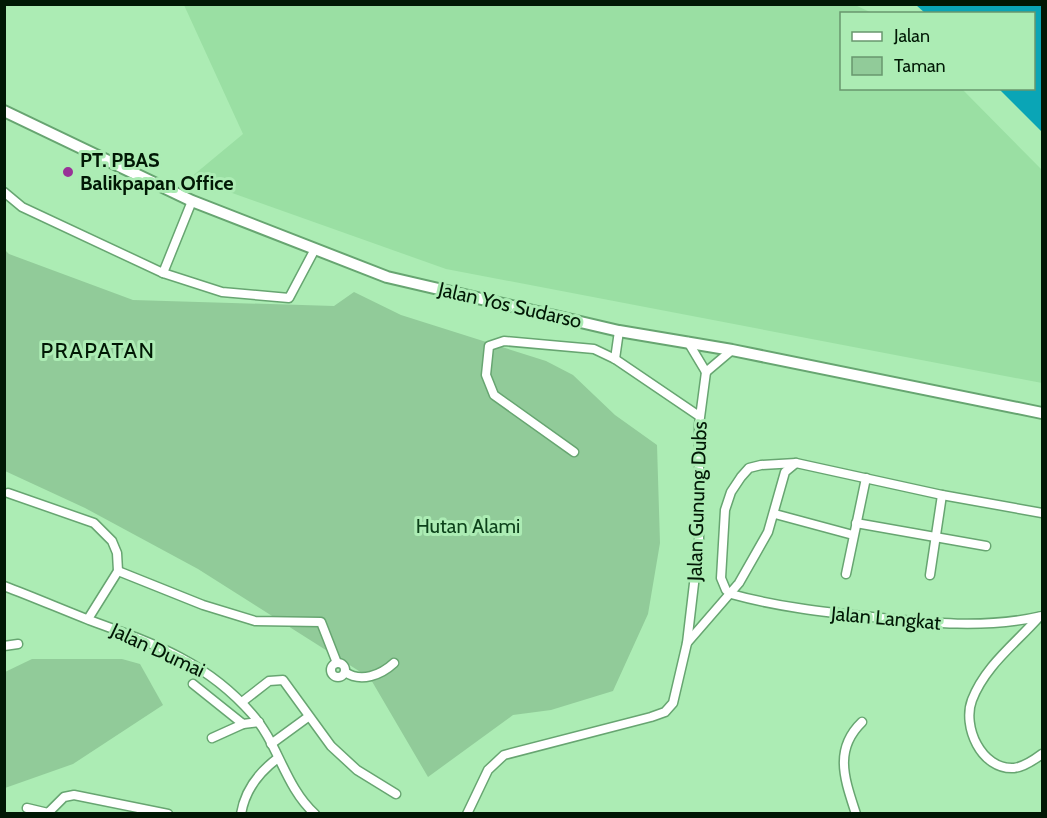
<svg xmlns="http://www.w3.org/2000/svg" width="1047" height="818" viewBox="0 0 1047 818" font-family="Cabin,sans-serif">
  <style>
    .built { fill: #9adfa3 }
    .green { fill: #91cb99 }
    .water { fill: #0aa5b6 }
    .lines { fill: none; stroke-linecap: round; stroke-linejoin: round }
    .street-casing { stroke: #67a571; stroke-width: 11 }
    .secondary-casing { stroke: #67a571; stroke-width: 14 }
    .street { stroke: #fff; stroke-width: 8 }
    .secondary { stroke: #fff; stroke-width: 10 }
    .poi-dot { fill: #983297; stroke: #acecb4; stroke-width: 2 }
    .labels { text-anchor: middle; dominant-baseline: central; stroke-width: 6; stroke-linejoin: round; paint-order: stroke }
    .poi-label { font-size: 20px; font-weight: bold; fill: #011805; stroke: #acecb4; text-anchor: start }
    .street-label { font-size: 20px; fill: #011805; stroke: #acecb4 }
    .park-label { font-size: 20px; fill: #0d421b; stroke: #acecb4 }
    .quarter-label { font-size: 22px; letter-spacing: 1.5px; fill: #011805; stroke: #acecb4 }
  </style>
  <rect width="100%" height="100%" fill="#acecb4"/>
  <polygon class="built" points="184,5 855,5 872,13 842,14 842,88 962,89 1042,170 1042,383 446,269 190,178 243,134"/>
  <g class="green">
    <polygon points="4,249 9,254 133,300 334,306 354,292 401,315 546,361 573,375 615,415 657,445 660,543 648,614 613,691 551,710 513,715 428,777 370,678 198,569 85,508 5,471"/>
    <polygon points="32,659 122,659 140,664 163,705 73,764 5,788 5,672"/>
  </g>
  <polygon class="water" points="916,5 1042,5 1042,132 999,89 1034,88 1034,14 925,13"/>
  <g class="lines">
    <g class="street-casing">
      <g id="street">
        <polyline points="4,192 22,207 163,273 192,201"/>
        <polyline points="163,273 222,292 289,298 315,249"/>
        <polyline points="688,342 706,372"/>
        <polyline points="615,359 619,331"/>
        <polyline points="706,372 732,350"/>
        <polyline points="574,452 494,395 486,375 489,346 504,341 594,349 615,359 699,416"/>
        <polyline points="8,493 94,523 112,541 117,553 118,571 88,619"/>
        <path d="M 1042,513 L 942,495 L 796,463 L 761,465 L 749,468 L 741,477 L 731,492 L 725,510 L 721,578 L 726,590 L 731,594 C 778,607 824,612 872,617 C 929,623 986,629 1042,616"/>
        <polyline points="775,514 853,535"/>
        <polyline points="856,523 986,546"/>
        <polyline points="118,571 203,605 255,621 321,622 337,663"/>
        <polyline points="846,574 866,478"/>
        <polyline points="930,575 942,495"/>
        <path d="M 4,586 C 33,597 61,609 89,620 C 152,643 206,661 252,714 C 278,743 285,787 315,814"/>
        <path d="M 1039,617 C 1015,644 985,666 972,700 C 962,726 981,770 1014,768 C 1024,767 1034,760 1042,754"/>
        <polyline points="687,643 739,583 768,532 785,472 796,463"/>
        <polyline points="4,646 18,644"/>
        <circle cx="338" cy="670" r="7"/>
        <path d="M 345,672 C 361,683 381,675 394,663"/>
        <polyline points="193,684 243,724 259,722"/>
        <polyline points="242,702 269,681 283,680 331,746 357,770 396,794"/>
        <polyline points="212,738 243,724"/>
        <polyline points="271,744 308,717"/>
        <polyline points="27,808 48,813 64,797 74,795 168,814"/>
        <path d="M 241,814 C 245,790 259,772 278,758"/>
        <polyline points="467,814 488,770 504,755 651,717 665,712 673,703 687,643 699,541 699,425 706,372"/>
        <path d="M 856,814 C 845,780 833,750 862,722"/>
      </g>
    </g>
    <g class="secondary-casing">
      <polyline id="secondary" points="4,111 192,201 387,277 619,331 732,350 1042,413"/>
    </g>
    <use href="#street" class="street"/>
    <use href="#secondary" class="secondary"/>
  </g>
  <circle class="poi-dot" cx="68" cy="172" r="6"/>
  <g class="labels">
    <g class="poi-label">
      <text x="80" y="160">PT. PBAS<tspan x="80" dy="23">Balikpapan Office</tspan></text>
    </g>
    <g class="street-label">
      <text transform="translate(510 305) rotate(13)">Jalan Yos Sudarso</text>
      <text transform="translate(697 501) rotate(-88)">Jalan Gunung Dubs</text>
      <text transform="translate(886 618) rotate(5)">Jalan Langkat</text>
      <text transform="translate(158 650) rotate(25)">Jalan Dumai</text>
    </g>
    <g class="park-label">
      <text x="468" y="526">Hutan Alami</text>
    </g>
    <g class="quarter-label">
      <text x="98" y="350">PRAPATAN</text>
    </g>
  </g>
  <rect width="1047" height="818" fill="none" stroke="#011805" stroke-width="12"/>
  <rect x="840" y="12" width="195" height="78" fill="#acecb4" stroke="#68976e" stroke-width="1.5"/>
  <rect x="852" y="32" width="30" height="9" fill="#ffffff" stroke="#68976e" stroke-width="1.5"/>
  <text x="894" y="42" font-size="18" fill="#011805">Jalan</text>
  <rect x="852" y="57" width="30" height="18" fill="#91cb99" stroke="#68976e" stroke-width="1.5"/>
  <text x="894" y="72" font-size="18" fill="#011805">Taman</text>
</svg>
